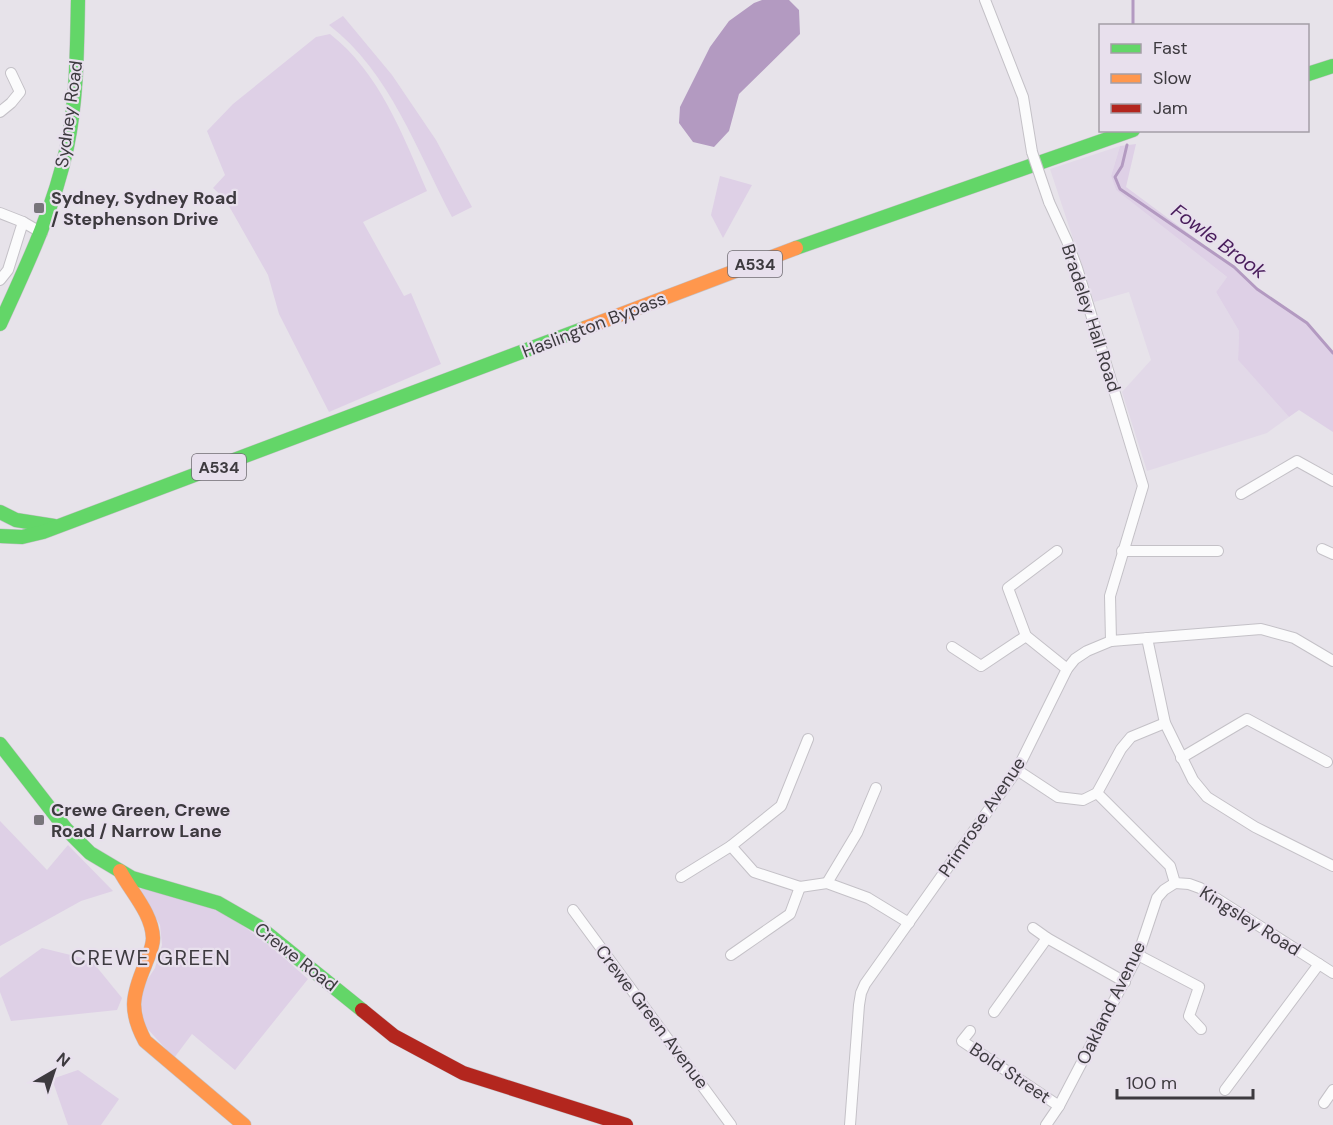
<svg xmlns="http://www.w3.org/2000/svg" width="1333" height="1125" viewBox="0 0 1333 1125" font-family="'DM Sans',sans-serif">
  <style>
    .built { fill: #e2d9e8 }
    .green { fill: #ded0e6 }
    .water { fill: #b39ac1 }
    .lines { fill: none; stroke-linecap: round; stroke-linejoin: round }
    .stream { stroke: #b39ac1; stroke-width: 3 }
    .street-casing { stroke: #c4c1c7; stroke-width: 12 }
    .fast-casing { stroke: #c4c1c7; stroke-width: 15 }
    .slow-casing { stroke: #c4c1c7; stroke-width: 15 }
    .jam-casing { stroke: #c4c1c7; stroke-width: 15 }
    .street { stroke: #fbfbfc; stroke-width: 10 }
    .fast { stroke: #63d668; stroke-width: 14 }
    .slow { stroke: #ff974d; stroke-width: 14 }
    .jam { stroke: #b3261e; stroke-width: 14 }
    .street-bridge-casing { stroke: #c4c1c7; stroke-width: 12; stroke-linecap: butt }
    .street-bridge { stroke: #fbfbfc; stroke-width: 10 }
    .poi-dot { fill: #78757b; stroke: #e8e0ed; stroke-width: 2 }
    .labels { text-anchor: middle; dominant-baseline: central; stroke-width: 4.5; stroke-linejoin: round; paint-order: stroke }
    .shield { fill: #e8e0ed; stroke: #706c73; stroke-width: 1.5 }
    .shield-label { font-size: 16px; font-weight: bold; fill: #3d3a3f }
    .street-label { font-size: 18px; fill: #3d3a3f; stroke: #e8e0ed }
    .poi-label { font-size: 18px; font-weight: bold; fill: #3d3a3f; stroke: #e8e0ed; text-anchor: start }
    .water-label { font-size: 20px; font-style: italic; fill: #481c5b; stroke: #e8e0ed }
    .quarter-label { font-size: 21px; letter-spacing: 1.5px; fill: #3d3a3f; stroke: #e8e0ed }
  </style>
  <rect width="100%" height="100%" fill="#e7e3ea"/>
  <polygon class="built" points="1120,146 1111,176 1116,190 1227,277 1216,292 1239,331 1238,360 1289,417 1267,433 1147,471 1122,392 1151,360 1129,292 1094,302 1050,169"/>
  <g class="green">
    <path d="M 343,16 L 392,75 L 436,140 L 472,207 L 452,217 C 417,151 390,72 329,25 Z"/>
    <path d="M 330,34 C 379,72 403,135 427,191 L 363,222 L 404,296 L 411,293 L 441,364 L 329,412 L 279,314 L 268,275 L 225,199 L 213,188 L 225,175 L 207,131 L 233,104 L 316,37 Z"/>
    <polygon points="1136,144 1126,187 1234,267 1257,289 1307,323 1333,353 1333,432 1299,410 1289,417 1238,360 1239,331 1216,292 1227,277 1116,190 1111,176 1120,146"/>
    <polygon points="720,176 752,185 723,238 711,215"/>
    <polygon points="0,821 47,870 68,845 113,891 81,901 0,946"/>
    <path d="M 144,888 C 168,894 193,900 215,910 C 248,925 281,955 308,979 L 235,1070 L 192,1034 L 174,1058 L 144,1025 L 140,991 L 155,968 L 162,945 L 160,925 L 139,890 Z"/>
    <polygon points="42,948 91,960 122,998 117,1010 11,1021 0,992 0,978"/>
    <polygon points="78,1070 119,1099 101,1125 68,1125 52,1079"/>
  </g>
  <polygon class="water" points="762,0 789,0 799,10 800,34 739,94 729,131 714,147 693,142 679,123 680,107 710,47 729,21 754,3"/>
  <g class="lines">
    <g class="stream">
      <polyline points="1133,0 1133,26"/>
      <polyline points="1127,145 1122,166 1115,177 1120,189 1234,267 1257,289 1307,323 1333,353"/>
    </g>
    <g class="street-casing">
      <g id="street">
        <polyline points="985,0 1023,97 1032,152"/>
        <polyline points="0,112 11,103 20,92 11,73"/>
        <polyline points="1049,202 1067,241 1077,268 1143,486 1110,596 1111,641"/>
        <polyline points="0,213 23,222 42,233"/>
        <polyline points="0,280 8,270 23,222"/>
        <polyline points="1241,494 1297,461 1333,481"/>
        <polyline points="1322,549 1333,554"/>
        <polyline points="1057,551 1008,588 1026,636 1067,669"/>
        <polyline points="1122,551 1218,551"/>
        <polyline points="1147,638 1165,723 1193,780 1207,797 1255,827 1333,866"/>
        <polyline points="952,647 981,666 1026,636"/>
        <polyline points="808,739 781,806 731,846 754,872 800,887 827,883 868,898 909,923"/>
        <polyline points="1181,758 1247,719 1327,762"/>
        <polyline points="1017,770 1058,797 1083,800 1097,793 1121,749 1131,737 1165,723"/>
        <polyline points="1097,793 1170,866 1175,883 1189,884 1200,888 1333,973"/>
        <polyline points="681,877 731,846"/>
        <polyline points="827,883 857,833 876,788"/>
        <polyline points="573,910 731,1125"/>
        <polyline points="1033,928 1047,938 1125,982"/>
        <polyline points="731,955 790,914 800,887"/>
        <polyline points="1138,955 1199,987 1189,1016 1201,1029"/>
        <polyline points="994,1012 1047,938"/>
        <polyline points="970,1031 962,1041 1059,1106"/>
        <polyline points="1225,1090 1319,964"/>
        <polyline points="1324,1103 1333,1090"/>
        <polyline points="850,1125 859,1005 861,993 865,984 1017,770 1067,669 1075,659 1087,651 1111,641 1261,629 1294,638 1333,661"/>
        <polyline points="1046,1125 1059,1106 1138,955 1157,898 1164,890 1175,883"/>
      </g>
    </g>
    <g class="fast-casing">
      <g id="fast">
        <polyline points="1308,74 1333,66"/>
        <polyline points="796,248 1133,130"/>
        <path d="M 0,324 C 26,267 54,209 67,147 C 77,99 77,49 78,0"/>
        <polyline points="0,512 16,520 54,526"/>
        <polyline points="0,536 22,537 43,532 585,328"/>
        <polyline points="0,744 66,829 90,853 132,878 218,903 258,926 362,1010"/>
      </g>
    </g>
    <g class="slow-casing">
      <g id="slow">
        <polyline points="585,328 796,248"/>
        <path d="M 120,871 C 131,892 152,913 153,938 C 153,948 148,956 145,965 C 132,996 129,1011 145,1041 L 244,1125"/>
      </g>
    </g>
    <g class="jam-casing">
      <polyline id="jam" points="362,1010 394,1036 463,1073 626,1125"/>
    </g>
    <use href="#street" class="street"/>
    <use href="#fast" class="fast"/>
    <use href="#slow" class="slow"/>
    <use href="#jam" class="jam"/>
    <g class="street-bridge-casing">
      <polyline id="street-bridge" points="1032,152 1049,202"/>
    </g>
    <use href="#street-bridge" class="street-bridge"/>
  </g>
  <g class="poi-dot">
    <rect x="33" y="202" width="12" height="12" rx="3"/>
    <rect x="33" y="814" width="12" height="12" rx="3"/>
  </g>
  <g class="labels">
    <g class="shield">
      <rect x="728" y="251" width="54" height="26" rx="4.5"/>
      <rect x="192" y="454" width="54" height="26" rx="4.5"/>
    </g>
    <g class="shield-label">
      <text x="755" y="264">A534</text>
      <text x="219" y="467">A534</text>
    </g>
    <g class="street-label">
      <text transform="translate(69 114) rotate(-82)">Sydney Road</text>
      <text transform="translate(1091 318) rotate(72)">Bradeley Hall Road</text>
      <text transform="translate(594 325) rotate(-21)">Haslington Bypass</text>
      <text transform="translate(982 817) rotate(-56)">Primrose Avenue</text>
      <text transform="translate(1250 921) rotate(32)">Kingsley Road</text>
      <text transform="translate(296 957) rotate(38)">Crewe Road</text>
      <text transform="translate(1111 1003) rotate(-64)">Oakland Avenue</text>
      <text transform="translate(652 1017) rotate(53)">Crewe Green Avenue</text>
      <text transform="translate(1010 1073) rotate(34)">Bold Street</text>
    </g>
    <g class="poi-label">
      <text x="51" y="198">Sydney, Sydney Road<tspan x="51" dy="21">/ Stephenson Drive</tspan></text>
      <text x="51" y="810">Crewe Green, Crewe<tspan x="51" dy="21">Road / Narrow Lane</tspan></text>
    </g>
    <g class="water-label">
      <text transform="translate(1219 241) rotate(36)">Fowle Brook</text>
    </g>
    <g class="quarter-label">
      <text x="151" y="958">CREWE GREEN</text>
    </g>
  </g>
  <rect x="1099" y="24" width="210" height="108" fill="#e8e0ed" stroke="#a49ea7" stroke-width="1.5"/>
  <rect x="1111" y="44" width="30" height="9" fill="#63d668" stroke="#a49ea7" stroke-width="1.5"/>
  <text x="1153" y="54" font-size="18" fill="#3d3a3f">Fast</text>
  <rect x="1111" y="74" width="30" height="9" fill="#ff974d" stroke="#a49ea7" stroke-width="1.5"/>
  <text x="1153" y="84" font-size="18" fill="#3d3a3f">Slow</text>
  <rect x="1111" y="104" width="30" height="9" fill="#b3261e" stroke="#a49ea7" stroke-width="1.5"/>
  <text x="1153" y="114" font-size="18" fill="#3d3a3f">Jam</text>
  <g transform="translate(54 1071) rotate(39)" stroke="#e8e0ed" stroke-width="4.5" paint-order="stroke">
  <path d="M0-4.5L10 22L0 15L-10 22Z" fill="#3d3a3f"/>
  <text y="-9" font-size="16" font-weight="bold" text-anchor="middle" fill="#3d3a3f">N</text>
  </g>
  <path d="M1117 1089v9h136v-9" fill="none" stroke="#3d3a3f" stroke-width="3"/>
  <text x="1126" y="1089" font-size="18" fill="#3d3a3f" stroke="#e8e0ed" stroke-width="4.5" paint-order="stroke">100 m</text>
</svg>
